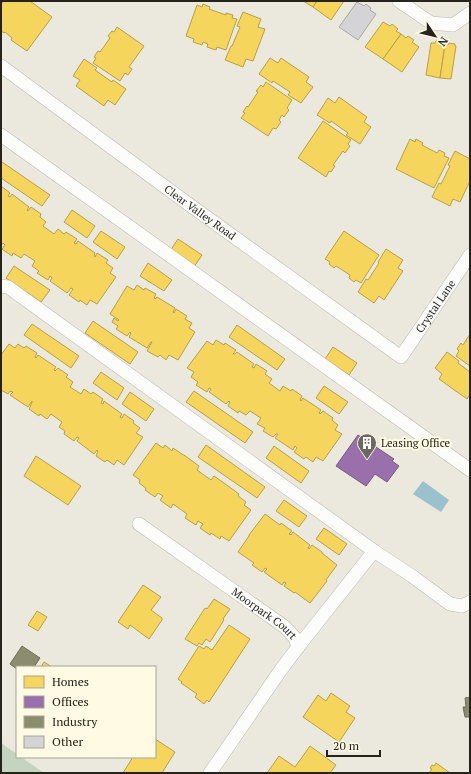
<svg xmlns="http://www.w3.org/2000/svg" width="471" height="774" viewBox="0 0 471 774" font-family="'PT Serif',serif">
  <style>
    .green { fill: #c4d5bf }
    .water { fill: #9ac2cd }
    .homes { fill: #f6d55c; stroke: #b7a048 }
    .offices { fill: #9970ab; stroke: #765980 }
    .industry { fill: #8c8c6e; stroke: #6d6c55 }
    .building { fill: #d4d3d6; stroke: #aaa9a7 }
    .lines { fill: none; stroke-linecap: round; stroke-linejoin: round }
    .street-casing { stroke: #bdbbb2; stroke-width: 14 }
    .street { stroke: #fcfcfa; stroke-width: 13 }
    .labels { text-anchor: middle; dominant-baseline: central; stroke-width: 4; stroke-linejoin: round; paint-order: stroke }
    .street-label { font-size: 11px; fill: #25231b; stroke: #fefae4 }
    .poi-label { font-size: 11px; fill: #25231b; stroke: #fefae4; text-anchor: start }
  </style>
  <rect width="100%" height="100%" fill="#ebe9dd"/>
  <polygon class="green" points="1,743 17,754 17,757 21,757 44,773 1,773"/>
  <polygon class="water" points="423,481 449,500 441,512 413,494"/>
  <g class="homes">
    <polygon points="3,1 30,1 52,17 27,51 11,40 12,38 5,32 4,33 1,31 1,5"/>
    <polygon points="303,1 317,1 313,7"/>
    <polygon points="317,1 344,1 331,20 313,7"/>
    <polygon points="203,4 210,7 209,9 226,15 226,13 233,15 232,18 237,19 226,50 217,47 216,50 207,47 208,44 203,42 202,45 193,42 194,39 186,36 197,5 202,7"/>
    <polygon points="243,12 261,19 258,27 265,29 253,61 246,59 243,67 225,60 231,46 232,46 240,27 237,26"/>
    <polygon points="383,22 390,26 392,24 398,29 396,31 401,34 383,59 365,47"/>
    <polygon points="117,27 144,46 129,67 132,69 128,75 125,73 120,81 93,63 96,58 94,57 98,51 100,52 110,38 108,36 112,31 114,32"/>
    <polygon points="401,34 406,38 408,36 414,40 412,42 419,47 402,72 383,59"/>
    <polygon points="436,41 443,42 442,44 445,45 440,78 426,75 431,43 435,43"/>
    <polygon points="449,43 455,44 455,46 456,46 451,79 440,78 445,45 448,45"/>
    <polygon points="270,58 278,63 281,58 309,77 306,82 313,87 301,103 288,95 290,92 273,81 272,83 259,74"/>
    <polygon points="84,59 97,68 95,70 112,82 113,80 126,89 115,105 108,100 104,106 76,86 80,80 73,76"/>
    <polygon points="266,82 292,100 287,108 289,110 284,117 282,115 279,120 281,122 276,129 273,128 268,136 241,118 245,113 243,112 247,106 248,107 258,92 256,91 261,85 263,87"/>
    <polygon points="339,97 367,117 364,122 371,127 360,144 346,135 348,133 331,121 330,123 317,115 328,98 335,103"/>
    <polygon points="323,121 351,140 348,144 350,146 345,153 343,151 333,165 335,166 331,172 329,171 326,177 298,158"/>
    <polygon points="410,139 415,142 416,139 423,143 422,145 437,153 439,150 445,153 444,156 449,158 434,188 396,169"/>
    <polygon points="455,151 470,159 470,181 460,202 453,199 450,206 432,197 439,183 441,184 450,166 448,165"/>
    <polygon points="2,162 50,195 42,206 1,178 1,164"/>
    <polygon points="1,186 10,193 8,196 10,197 12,194 29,207 27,210 28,211 31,207 41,214 40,217 46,222 43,226 54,234 58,229 64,234 66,232 77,239 74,243 76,244 78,241 95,253 94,256 95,257 97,253 108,260 106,263 113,268 110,273 116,277 97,304 90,300 87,305 80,300 79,302 69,295 73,289 71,288 67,293 50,281 52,278 50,276 48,280 37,273 39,271 32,266 35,261 24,254 21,258 13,253 12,256 2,249 5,245 3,243 1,246"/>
    <polygon points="72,210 95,226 87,238 64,222"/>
    <polygon points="101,231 125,247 117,259 93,242"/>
    <polygon points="344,231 379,255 361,283 356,280 354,282 349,278 350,275 336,266 334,268 329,264 330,262 325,259"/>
    <polygon points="178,239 202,255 194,267 170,251"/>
    <polygon points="386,249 403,260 398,268 403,271 384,300 379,296 374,303 358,292 366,279 368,280 379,263 378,262"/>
    <polygon points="148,263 172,280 164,291 140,276"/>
    <polygon points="14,266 50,290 41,302 6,278"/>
    <polygon points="137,285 144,290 145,288 156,294 154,298 155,299 157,297 175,308 173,312 174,313 176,309 187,316 185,319 192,323 189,328 195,332 178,360 169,355 166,360 160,355 158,357 147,351 152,342 151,342 147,348 129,337 131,333 130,332 127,336 116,329 118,326 112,322 114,318 118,321 119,320 110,314 127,286 134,290"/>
    <polygon points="93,321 138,352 130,364 85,333"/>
    <polygon points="32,324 79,356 71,368 24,335"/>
    <polygon points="237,325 285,359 277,370 229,337"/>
    <polygon points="470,334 470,366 456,356 459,351 457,349 461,343 463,345"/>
    <polygon points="216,340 224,345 225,343 236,350 233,354 235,354 237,352 254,364 252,367 254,368 256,364 267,371 265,374 272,379 269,383 280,391 283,386 291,391 292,389 302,396 300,400 301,401 303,398 321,410 319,413 320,414 323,411 333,418 332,420 338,425 335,430 342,434 323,461 316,457 313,462 306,457 304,459 294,452 297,448 295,446 293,450 275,438 278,434 276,434 273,437 263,431 265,428 257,424 261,418 250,411 246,415 239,411 238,413 228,406 230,402 229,401 226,404 209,392 211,389 209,388 207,392 196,385 198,382 191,377 194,372 187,368 207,341 213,345"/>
    <polygon points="9,344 15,348 18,344 24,348 26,346 37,353 35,357 36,358 38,355 56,367 54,370 55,371 58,368 68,375 66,377 73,382 70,387 81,394 84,389 91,394 93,392 103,399 101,403 103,404 104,401 122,414 120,417 122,418 124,414 134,421 133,423 140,428 136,433 143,437 124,465 117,460 114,465 107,460 105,462 96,456 98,451 97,450 94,454 77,441 79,438 77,437 74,441 64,434 65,431 59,427 62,422 51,414 47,419 40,414 39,416 29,409 31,405 31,404 32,402 32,401 28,407 10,395 13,392 10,391 8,394 1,390 1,355"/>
    <polygon points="333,347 357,363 349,375 325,359"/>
    <polygon points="447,352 459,361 458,363 470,372 470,394 467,399 439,379 442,374 435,368"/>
    <polygon points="101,372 124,388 117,400 93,383"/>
    <polygon points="324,386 348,402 339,414 316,398"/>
    <polygon points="194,391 253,432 245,443 186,402"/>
    <polygon points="130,392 154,409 146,421 122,404"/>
    <polygon points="156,443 163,448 165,445 172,451 173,448 185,456 184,455 199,466 197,470 211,480 214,476 224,483 239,494 238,496 246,502 244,505 251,510 229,541 221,536 220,539 211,533 210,535 200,528 203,524 198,521 196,525 185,518 187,514 173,504 171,508 160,500 163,496 158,493 155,497 145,490 146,488 139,483 140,480 133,475"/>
    <polygon points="206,445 265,487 257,498 198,457"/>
    <polygon points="274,446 309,471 301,483 266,458"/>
    <polygon points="36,456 81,486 68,505 24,476"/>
    <polygon points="284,500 307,516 299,527 276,511"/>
    <polygon points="265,514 280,525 281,523 292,531 289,534 291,535 293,532 310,545 308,548 309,549 312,545 322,552 322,553 337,565 326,580 327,581 310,603 295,592 294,593 284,586 286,583 284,582 282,585 264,572 267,569 265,568 262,572 252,565 254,563 238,552 249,536 249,535"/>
    <polygon points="324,528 347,544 339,555 316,539"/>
    <polygon points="143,585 161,597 151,610 162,618 162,620 149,639 130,625 128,629 118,622"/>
    <polygon points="214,599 230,609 223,619 224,620 210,642 206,639 202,645 199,643 197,646 185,639 205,608 207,609"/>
    <polygon points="37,611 47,617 38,631 28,625"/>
    <polygon points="229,625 250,639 209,702 207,700 204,704 195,697 197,694 181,683 182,682 178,679 199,646 204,649 206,646 212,650"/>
    <polygon points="44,662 52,667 41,667"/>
    <polygon points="331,693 350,706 346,712 355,718 339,742 303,717 318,695 326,701"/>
    <polygon points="155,739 175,752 162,773 123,773 133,757 155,757"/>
    <polygon points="310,746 336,765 330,773 267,773 279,756 295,767"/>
    <polygon points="436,763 450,773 429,773 432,769 430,768 432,765 434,766"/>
  </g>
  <polygon class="offices" points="358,435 394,459 392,461 399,466 387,482 375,474 366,486 336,466"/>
  <g class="industry">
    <polygon points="22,646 40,658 34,667 17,667 17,669 10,664"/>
    <polygon points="470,697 470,717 465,717 463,707 466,707 465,698"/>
  </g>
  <polygon class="building" points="357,2 364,6 366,4 371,8 370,10 376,14 358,40 339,27"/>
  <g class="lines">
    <g class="street-casing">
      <g id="street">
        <polyline points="399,1 431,23 453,25 470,13"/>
        <path id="s1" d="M 1,66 L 187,203 L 401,357 L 470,255"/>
        <polyline points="1,135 470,470"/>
        <polyline points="1,286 8,287 374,551"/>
        <path id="s2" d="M 139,524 L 285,627 L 295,638 L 298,647 L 280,671 L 210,773"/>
        <polyline points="298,647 374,551 412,576 450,604 462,606 470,602"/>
      </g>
    </g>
    <use href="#street" class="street"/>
  </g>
  <defs>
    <g id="building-pin" transform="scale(1)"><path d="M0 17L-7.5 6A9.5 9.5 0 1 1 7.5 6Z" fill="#6a685f" stroke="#fefae4"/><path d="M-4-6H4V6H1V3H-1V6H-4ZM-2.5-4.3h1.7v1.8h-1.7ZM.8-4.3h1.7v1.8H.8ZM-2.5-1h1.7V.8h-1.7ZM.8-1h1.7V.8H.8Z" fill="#fff"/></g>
  </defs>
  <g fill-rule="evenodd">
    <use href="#building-pin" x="367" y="443"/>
  </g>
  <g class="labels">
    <g class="street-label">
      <text stroke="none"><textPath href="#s1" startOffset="247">Clear Valley Road</textPath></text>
      <text stroke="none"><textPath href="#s1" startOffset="556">Crystal Lane</textPath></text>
      <text stroke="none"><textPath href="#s2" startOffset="154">Moorpark Court</textPath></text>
    </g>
    <g class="poi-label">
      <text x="381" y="443">Leasing Office</text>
    </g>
  </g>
  <rect width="471" height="774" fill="none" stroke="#25231b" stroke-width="4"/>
  <rect x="16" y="666" width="140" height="92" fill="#fefae4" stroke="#a7a494"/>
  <rect x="24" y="676" width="20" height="12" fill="#f6d55c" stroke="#a7a494"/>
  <text x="52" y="686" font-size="12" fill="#25231b">Homes</text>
  <rect x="24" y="696" width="20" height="12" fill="#9970ab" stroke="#a7a494"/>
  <text x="52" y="706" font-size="12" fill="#25231b">Offices</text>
  <rect x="24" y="716" width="20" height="12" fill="#8c8c6e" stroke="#a7a494"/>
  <text x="52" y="726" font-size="12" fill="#25231b">Industry</text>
  <rect x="24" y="736" width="20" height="12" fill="#d4d3d6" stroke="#a7a494"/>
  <text x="52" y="746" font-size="12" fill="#25231b">Other</text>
  <g transform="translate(435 36) rotate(125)" stroke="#fefae4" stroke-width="3" paint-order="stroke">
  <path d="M0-3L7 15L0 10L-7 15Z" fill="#25231b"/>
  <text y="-6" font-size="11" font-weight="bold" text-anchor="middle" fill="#25231b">N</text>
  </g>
  <path d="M327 750v6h53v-6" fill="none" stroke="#25231b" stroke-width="2"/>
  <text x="333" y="750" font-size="12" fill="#25231b" stroke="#fefae4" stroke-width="3" paint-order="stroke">20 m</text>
</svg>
